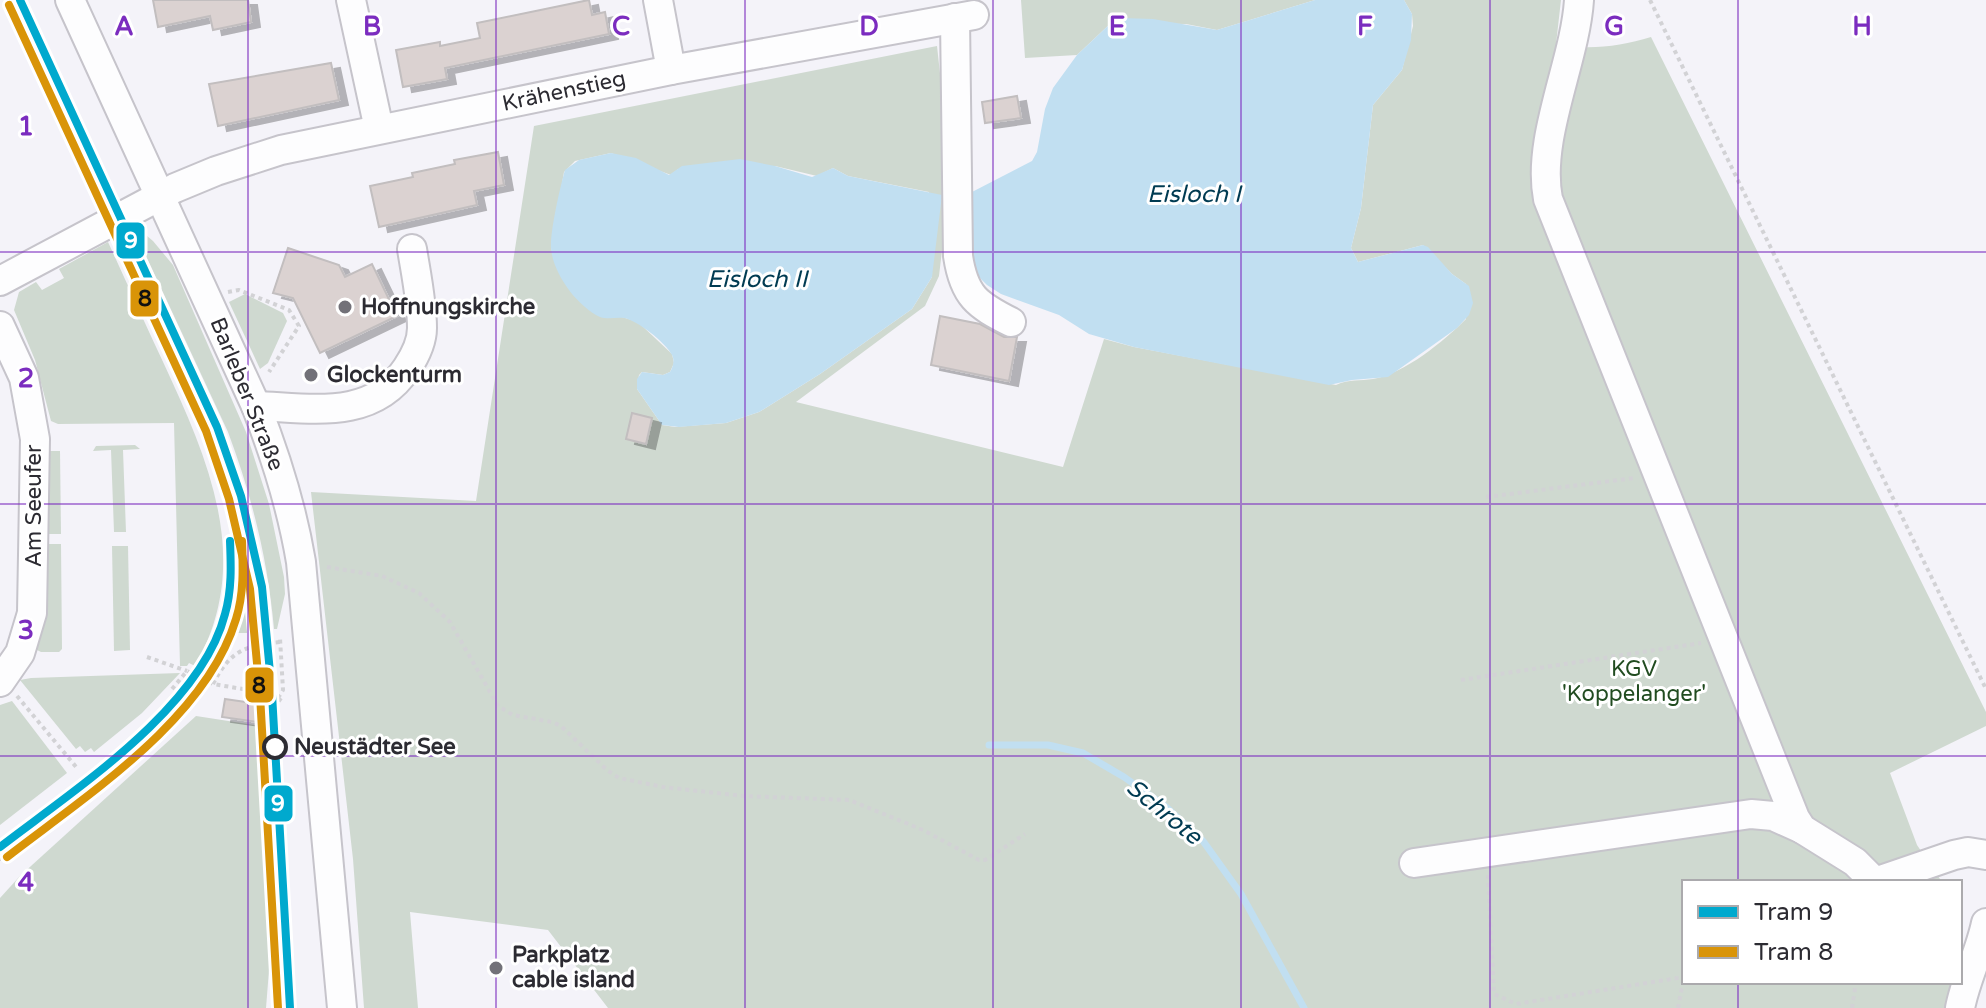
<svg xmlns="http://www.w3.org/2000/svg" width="1986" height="1008" viewBox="0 0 1986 1008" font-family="'Varela Round',sans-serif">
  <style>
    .green { fill: #cfd9d0; fill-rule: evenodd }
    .water { fill: #c1dff1 }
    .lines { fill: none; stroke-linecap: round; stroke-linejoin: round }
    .stream { stroke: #c1dff1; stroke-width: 7 }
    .building { fill: #dbd2d1; stroke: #c2bebf; stroke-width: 2; filter: url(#shadow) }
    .minor-casing { stroke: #c6c4cb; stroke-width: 32 }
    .path { stroke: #d2d2d5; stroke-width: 4; stroke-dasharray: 4 4; stroke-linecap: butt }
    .minor { stroke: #fdfdfe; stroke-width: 28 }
    .tram { stroke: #c7c7c9; stroke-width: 2 }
    .tram-1-casing { stroke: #fff; stroke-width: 14 }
    .tram-2-casing { stroke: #fff; stroke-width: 14 }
    .tram-1 { stroke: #00a9ce; stroke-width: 8 }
    .tram-2 { stroke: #d99408; stroke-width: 8 }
    .grid { fill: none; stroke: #7b2cbf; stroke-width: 2; stroke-opacity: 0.55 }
    .poi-dot { fill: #727178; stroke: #fff; stroke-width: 3 }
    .stop-dot { fill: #fff; stroke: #2c2b32; stroke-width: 4 }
    .labels { text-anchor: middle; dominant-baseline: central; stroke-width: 6; stroke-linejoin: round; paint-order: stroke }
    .street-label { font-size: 22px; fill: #2c2b32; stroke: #fff }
    .poi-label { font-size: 22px; font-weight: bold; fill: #2c2b32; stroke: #fff; text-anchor: start }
    .park-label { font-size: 22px; fill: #214c20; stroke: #fff }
    .stop-label { font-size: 22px; font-weight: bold; fill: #2c2b32; stroke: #fff; text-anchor: start }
    .water-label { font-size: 24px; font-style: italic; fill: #003b52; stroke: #fff }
    .grid-label { font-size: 26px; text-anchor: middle; font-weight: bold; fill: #7b2cbf; stroke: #fff; stroke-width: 6; stroke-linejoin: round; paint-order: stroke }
    .line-badge { stroke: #fff; stroke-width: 3 }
    .badge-label { font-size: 22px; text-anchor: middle; font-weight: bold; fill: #fff }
    .pale-badge-label { font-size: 22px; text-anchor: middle; font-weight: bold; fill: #111 }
  </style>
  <defs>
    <filter id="shadow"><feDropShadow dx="9" dy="5" stdDeviation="0" flood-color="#0004"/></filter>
  </defs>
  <rect width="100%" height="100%" fill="#f4f3f9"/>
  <g class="green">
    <polygon points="1021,0 1315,0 1217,30 1186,24 1111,23 1077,55 1025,58"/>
    <path d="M 1404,0 L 1561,0 L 1556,44 C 1589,51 1620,46 1651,37 L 1986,712 L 1986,726 L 1890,773 L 1917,845 L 1942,882 L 1684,882 L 1684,982 L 1952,982 L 1947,1008 L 608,1008 L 548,930 L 410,912 L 418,1008 L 364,1008 L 353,859 L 311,492 L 476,501 L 534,126 L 937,46 L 951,174 L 939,276 L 925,306 L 796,402 L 1063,467 L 1104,339 L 1134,347 L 1336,385 C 1349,379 1360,381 1373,379 C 1404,374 1444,341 1466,319 L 1466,284 L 1452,274 L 1423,245 L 1358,262 L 1351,248 L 1361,208 L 1373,105 L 1402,70 L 1413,26 L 1412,14 ZM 611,153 L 671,175 L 678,169 L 775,166 L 817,176 L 833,168 L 848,176 L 929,192 L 932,277 L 912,309 L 820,374 L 759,412 L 726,423 L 675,427 L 662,425 L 637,389 L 639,375 L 642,372 L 663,375 L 670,372 L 674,363 L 672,354 L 638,322 L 622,317 L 557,267 L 551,248 L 564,172 L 575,161 Z"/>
    <path d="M 133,228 L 140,230 L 153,241 L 173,265 L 246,432 L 269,504 L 284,577 L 285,594 L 277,629 L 274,629 C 268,561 252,496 228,432 Z"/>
    <path d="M 108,242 C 127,283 145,324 164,364 C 209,461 254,563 195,666 L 189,663 L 187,666 L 180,666 L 174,423 L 58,424 L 51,421 L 35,360 L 14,310 L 19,292 L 36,282 L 42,290 L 64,278 L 59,269 Z"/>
    <polygon points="245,294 283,313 287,321 268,363 260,369 229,302"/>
    <polygon points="135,445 140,449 123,450 126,532 114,532 111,450 93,451 96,446"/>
    <polygon points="46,451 60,451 61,534 47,534"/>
    <path d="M 234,506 L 236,506 L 253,584 L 259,633 L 229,633 C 243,592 242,548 234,506 Z"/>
    <polygon points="47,544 61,544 62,649 59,652 41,652 35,649 46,606"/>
    <polygon points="112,546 128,546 130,650 114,651"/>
    <polygon points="180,673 142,713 94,752 91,748 85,752 80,746 76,749 20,680 31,678"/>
    <polygon points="12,701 67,773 0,825 0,705"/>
    <polygon points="196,716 261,726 272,932 266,1008 0,1008 0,898 20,876"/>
  </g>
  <g class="water">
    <polygon points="1315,0 1404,0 1412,14 1411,40 1402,70 1373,105 1361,208 1351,248 1358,262 1423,245 1428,247 1452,274 1469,286 1473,303 1469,315 1457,328 1388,377 1352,380 1329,385 1134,347 1089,334 1059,315 1001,294 987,285 977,275 973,255 972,192 1032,161 1037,152 1045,109 1053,88 1077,55 1111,23 1121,18 1153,19 1217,30"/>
    <path d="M 611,153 L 636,158 L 669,175 L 682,166 L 740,159 L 775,166 L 812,177 L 833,168 L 848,176 L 942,195 L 932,277 L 912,309 L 820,374 L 759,412 L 726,423 L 679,427 L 662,425 L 637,389 L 637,379 L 642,372 L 663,375 L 670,372 C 673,367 675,361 672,355 C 666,343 637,320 624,318 C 616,317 608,320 600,317 C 577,306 553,274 551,248 C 550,232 560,187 565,170 L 579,160 Z"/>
  </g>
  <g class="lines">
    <polyline class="stream" points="989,745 1048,745 1083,753 1124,777 1165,806 1203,841 1241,894 1304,1008"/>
  </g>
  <g class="building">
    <polygon points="153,0 248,0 251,22 213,30 210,16 158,27"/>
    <polygon points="589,0 592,15 605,12 609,34 445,68 447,79 403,87 396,50 440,42 440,46 480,38 477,23"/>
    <polygon points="331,63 339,100 218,126 209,84"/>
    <polygon points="1017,96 1021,118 985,123 982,102"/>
    <polygon points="498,152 504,185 474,191 477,205 379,227 370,186 413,177 412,173 455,164 454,160"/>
    <polygon points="288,248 339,265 345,277 372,264 397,316 320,353 293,298 273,293"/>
    <polygon points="940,316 980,324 1004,337 1017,337 1009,381 931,365"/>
    <polygon points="632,413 652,418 646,444 626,439"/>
    <polygon points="225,699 260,704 257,722 222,717"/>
  </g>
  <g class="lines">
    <g class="minor-casing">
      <g id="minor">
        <path d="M 70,0 L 256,406 C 276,457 292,508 301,562 L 342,1008"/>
        <polyline points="351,0 379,129"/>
        <polyline points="658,0 671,70"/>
        <path d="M 1579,0 C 1575,62 1536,138 1548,199 L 1795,818 L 1802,829 L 1855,862 L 1875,882 L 1954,855 L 1968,852 L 1986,855"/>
        <path d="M 955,18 L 958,256 C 964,296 977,305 1011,322"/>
        <polyline points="0,281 175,188 216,171 281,150 671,70 974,15"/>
        <polyline points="0,326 24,378 35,439 32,613 20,653 0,682"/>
        <path d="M 256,406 C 311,408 372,421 407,368 C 415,356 422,342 422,328 C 422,302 416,274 412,249"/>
        <polyline points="1414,863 1751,814 1773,816 1802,829"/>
        <path d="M 1960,1008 C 1966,978 1980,952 1986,923"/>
      </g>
    </g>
    <g class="path">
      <polyline points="1650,0 1986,689"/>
      <polyline points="228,292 239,290 289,310 299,326 269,372"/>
      <polyline points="1486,497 1634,478"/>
      <polyline points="327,567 382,576 419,593 450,622 498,706 513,715 552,722 561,726 607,770 619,778 663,787 743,796 849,800 923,830 979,860 985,860 1025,834"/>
      <polyline points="147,657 187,671"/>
      <polyline points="1461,680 1701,643"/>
      <path d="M 213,684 C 230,651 245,645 281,642"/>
      <polyline points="172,689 187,671 213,684 272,694 283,702"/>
      <polyline points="17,696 77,768"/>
      <polyline points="278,698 283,690 280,638"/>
      <polyline points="1488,875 1494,994 1516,1004 1684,977"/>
      <polyline points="1678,1008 1684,977"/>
      <polyline points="1852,1008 1856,982"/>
    </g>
    <use href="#minor" class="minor"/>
    <g class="tram">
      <polyline points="0,860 45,814"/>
      <polyline points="278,1008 285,899"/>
    </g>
    <g class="tram-1-casing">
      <g id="tram-1">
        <polyline points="20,0 217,427 241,496 262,587 272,694 290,1008"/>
        <path d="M 0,847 C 74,790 201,708 225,614 C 232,590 231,565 230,541"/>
      </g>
    </g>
    <g class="tram-2-casing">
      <g id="tram-2">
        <polyline points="9,5 206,431 229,499 250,589 260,695 278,1008"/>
        <path d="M 7,857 C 87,795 206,719 236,619 C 244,594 243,567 242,541"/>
      </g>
    </g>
    <use href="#tram-1" class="tram-1"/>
    <use href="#tram-2" class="tram-2"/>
  </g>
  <path class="grid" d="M 248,0 L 248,1008M 496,0 L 496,1008M 745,0 L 745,1008M 993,0 L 993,1008M 1241,0 L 1241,1008M 1490,0 L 1490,1008M 1738,0 L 1738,882M 0,252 L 1986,252M 0,504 L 1986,504M 0,756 L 1986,756M 1738,982 L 1738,1008"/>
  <g class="poi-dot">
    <circle cx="345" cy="307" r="8"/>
    <circle cx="311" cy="375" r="8"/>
    <circle cx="496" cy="968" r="8"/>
  </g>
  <circle class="stop-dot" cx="275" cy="747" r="11"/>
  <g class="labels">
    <g class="street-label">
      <text transform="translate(564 91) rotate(-12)">Krähenstieg</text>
      <text transform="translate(247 394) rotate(68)">Barleber Straße</text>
      <text transform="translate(34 506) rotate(-90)">Am Seeufer</text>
    </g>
    <g class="poi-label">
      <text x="361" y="307">Hoffnungskirche</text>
      <text x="327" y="375">Glockenturm</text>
      <text x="512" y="955">Parkplatz<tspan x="512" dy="25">cable island</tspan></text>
    </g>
    <g class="park-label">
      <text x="1634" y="669">KGV<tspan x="1634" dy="25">'Koppelanger'</tspan></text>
    </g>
    <g class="stop-label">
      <text x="294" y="747">Neustädter See</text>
    </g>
    <g class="water-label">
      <text x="1194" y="194">Eisloch I</text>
      <text x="757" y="279">Eisloch II</text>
      <text transform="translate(1164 812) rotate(39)">Schrote</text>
    </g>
  </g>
  <g class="grid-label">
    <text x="124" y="35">A</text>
    <text x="372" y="35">B</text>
    <text x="621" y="35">C</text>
    <text x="869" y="35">D</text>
    <text x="1117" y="35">E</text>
    <text x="1365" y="35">F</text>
    <text x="1614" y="35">G</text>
    <text x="1862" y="35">H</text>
    <text x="26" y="135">1</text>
    <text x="26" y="387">2</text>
    <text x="26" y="639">3</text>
    <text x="26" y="891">4</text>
  </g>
  <g class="line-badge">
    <rect x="115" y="221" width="31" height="39" rx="8" fill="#00a9ce"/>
    <rect x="129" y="279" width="31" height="39" rx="8" fill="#d99408"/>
    <rect x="244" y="666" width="31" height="38" rx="8" fill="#d99408"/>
    <rect x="263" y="784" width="31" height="39" rx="8" fill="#00a9ce"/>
  </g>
  <g class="badge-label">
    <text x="131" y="248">9</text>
    <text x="278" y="811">9</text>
  </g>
  <g class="pale-badge-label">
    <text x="145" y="306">8</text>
    <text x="259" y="693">8</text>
  </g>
  <rect x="1682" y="880" width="280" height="104" fill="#ffffff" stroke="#abaaad" stroke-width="2"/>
  <rect x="1698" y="906" width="40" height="12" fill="#00a9ce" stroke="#abaaad" stroke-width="2"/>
  <text x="1754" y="920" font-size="24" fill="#2c2b32">Tram 9</text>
  <rect x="1698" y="946" width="40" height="12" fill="#d99408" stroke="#abaaad" stroke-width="2"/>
  <text x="1754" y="960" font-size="24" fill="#2c2b32">Tram 8</text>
</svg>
